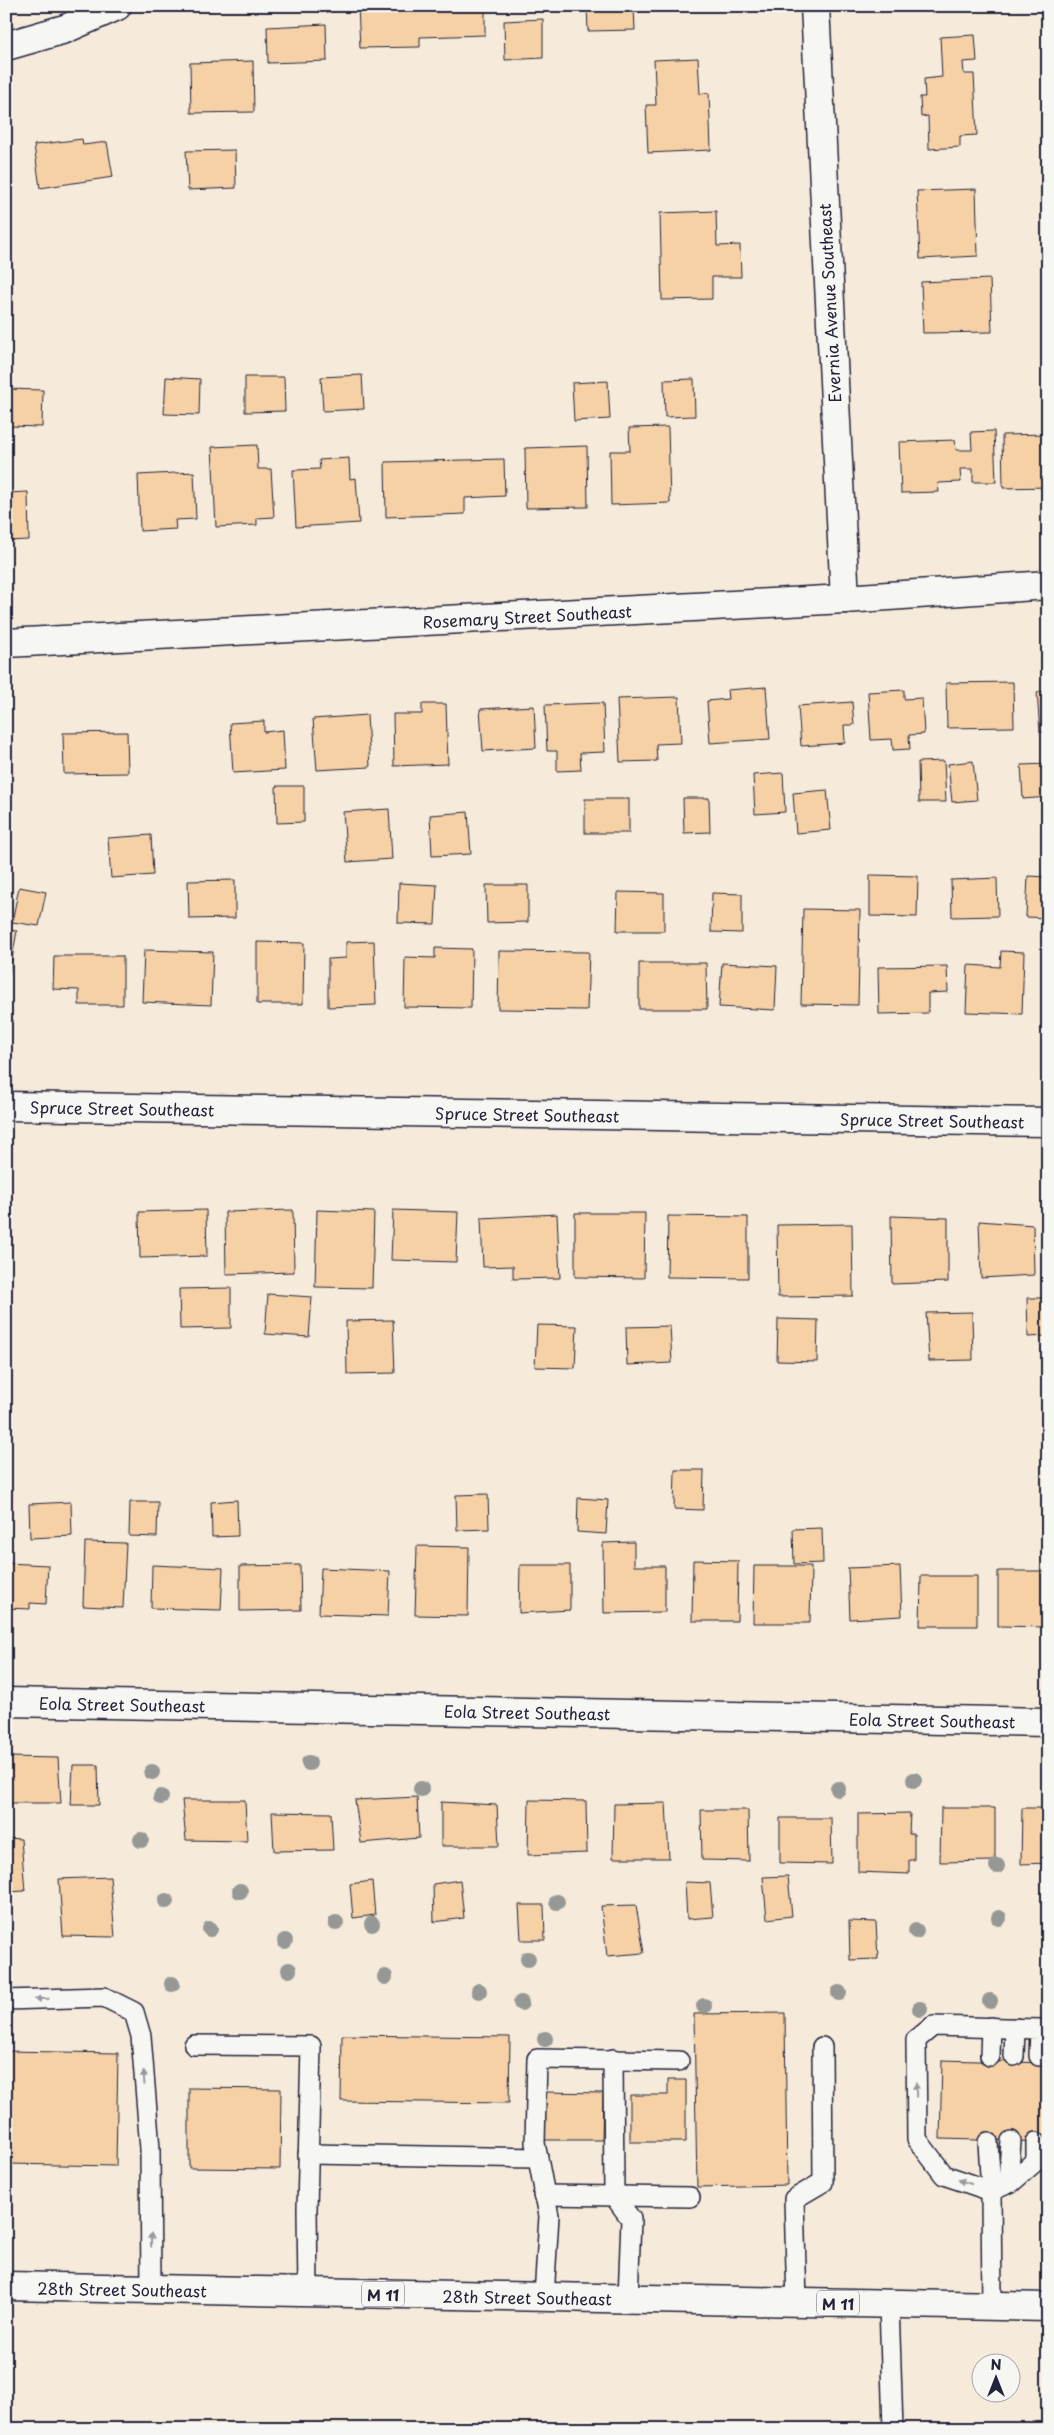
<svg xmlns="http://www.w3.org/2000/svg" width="1054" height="2435" viewBox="0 0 1054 2435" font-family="'Playpen Sans',sans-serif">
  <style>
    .building { fill: #f5d1a5; stroke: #22223b }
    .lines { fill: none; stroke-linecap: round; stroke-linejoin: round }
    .service-casing { stroke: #22223b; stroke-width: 22 }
    .minor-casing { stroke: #22223b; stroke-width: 31 }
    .primary-casing { stroke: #22223b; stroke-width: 31 }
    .service { stroke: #f6f6f2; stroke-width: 19 }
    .minor { stroke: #f6f6f2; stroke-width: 28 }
    .primary { stroke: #f6f6f2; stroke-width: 28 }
    .tree { fill: #959894 }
    .oneway { fill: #9797a0 }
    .labels { text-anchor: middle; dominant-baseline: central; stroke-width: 4; stroke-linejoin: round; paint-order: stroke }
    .shield { fill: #f6f6f2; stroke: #626272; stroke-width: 1 }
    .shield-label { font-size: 15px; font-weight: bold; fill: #22223b }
    .street-label { font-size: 16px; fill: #22223b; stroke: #f6f6f2 }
  </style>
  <rect width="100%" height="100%" fill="#f6ebdb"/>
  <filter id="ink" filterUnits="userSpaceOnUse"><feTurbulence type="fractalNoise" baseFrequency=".02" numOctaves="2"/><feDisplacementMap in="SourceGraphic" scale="10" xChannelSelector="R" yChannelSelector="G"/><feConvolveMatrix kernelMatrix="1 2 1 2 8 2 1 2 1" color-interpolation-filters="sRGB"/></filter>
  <g filter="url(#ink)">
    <g class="building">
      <polygon points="358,6 485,6 485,35 420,37 420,47 360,48"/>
      <polygon points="587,6 634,6 635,30 588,31"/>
      <polygon points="543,19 543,58 505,60 504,21"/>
      <polygon points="326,24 327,61 268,63 267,27"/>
      <polygon points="975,35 977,61 963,62 964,74 974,74 977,135 960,136 960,147 929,149 928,116 921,117 920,97 925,97 924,79 942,77 940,37"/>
      <polygon points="698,58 700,94 709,93 711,150 648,153 646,105 656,105 654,60"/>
      <polygon points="253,61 254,112 191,113 190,63"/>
      <polygon points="82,139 83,145 107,142 113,177 40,188 34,145"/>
      <polygon points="235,150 236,188 188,190 186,151"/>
      <polygon points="976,189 978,256 920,259 917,191"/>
      <polygon points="716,211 717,246 740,245 741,277 712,277 712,299 662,300 660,213"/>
      <polygon points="990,279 992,332 923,333 921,282"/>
      <polygon points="362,375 364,409 323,411 321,377"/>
      <polygon points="166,377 200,379 199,415 164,414"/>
      <polygon points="245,377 284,377 285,411 245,412"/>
      <polygon points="694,379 695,416 665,417 664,380"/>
      <polygon points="608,381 610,419 574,421 572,383"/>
      <polygon points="6,389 43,390 42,427 6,426"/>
      <polygon points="668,427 670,503 611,505 610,451 630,451 629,428"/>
      <polygon points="994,431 996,482 973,482 973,469 960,469 961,482 938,483 939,492 901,493 899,442 955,440 956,450 972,450 971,432"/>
      <polygon points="1048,434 1048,487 1003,488 1002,435"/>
      <polygon points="257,445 258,469 271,469 274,517 257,518 257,525 216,527 212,447"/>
      <polygon points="587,446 588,507 526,508 525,448"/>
      <polygon points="349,458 350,479 356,478 359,523 296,527 293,470 320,469 319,460"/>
      <polygon points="504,459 505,496 465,498 465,514 386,517 385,462"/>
      <polygon points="194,472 196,519 175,520 176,529 140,531 138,475"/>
      <polygon points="28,492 29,540 6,541 6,493"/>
      <polygon points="1013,682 1014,727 947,728 946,683"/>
      <polygon points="766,687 770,739 710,743 707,701 728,699 727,690"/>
      <polygon points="904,690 904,699 922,698 924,734 909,735 910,749 893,750 892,739 871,740 868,692"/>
      <polygon points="1048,691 1048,732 1040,732 1037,692"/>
      <polygon points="679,697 681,743 656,744 657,761 620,762 617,699"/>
      <polygon points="852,702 854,725 844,725 845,743 801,746 798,706"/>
      <polygon points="603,703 605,752 580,753 581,770 557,771 557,751 547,751 545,705"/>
      <polygon points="422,704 446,704 448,764 394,766 393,714 422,714"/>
      <polygon points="534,706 536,748 483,751 480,709"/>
      <polygon points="367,715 370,767 317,770 313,719"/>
      <polygon points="264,721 264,732 283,730 285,770 233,773 230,723"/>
      <polygon points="127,732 128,773 64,774 63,733"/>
      <polygon points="944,761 946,802 919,802 918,762"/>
      <polygon points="973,761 977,800 952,802 948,764"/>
      <polygon points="1048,764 1048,797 1023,799 1021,765"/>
      <polygon points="783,773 785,812 755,814 753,775"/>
      <polygon points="276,786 304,786 304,822 277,823"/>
      <polygon points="827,790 831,830 796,833 793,793"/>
      <polygon points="683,798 709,798 710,832 684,833"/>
      <rect x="585" y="799" width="44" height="34"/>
      <polygon points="389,809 392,859 347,862 343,812"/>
      <polygon points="468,812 471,854 432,856 430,815"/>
      <polygon points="151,835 153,875 111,878 108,838"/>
      <polygon points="870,875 918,876 917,917 870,916"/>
      <polygon points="1028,876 1048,877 1048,918 1026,917"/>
      <polygon points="997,878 998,916 952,917 951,880"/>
      <polygon points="235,880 235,918 189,919 188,881"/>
      <polygon points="399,883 437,885 435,924 398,923"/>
      <polygon points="486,885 528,885 528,922 487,923"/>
      <polygon points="19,887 46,892 39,926 12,922"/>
      <polygon points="618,892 664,893 664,931 617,931"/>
      <polygon points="712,893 742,894 742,933 711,932"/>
      <polygon points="803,909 860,910 858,1005 801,1004"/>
      <polygon points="6,930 17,931 6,991"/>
      <polygon points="374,941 376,1005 328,1007 328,959 346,958 346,942"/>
      <polygon points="257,942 304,943 303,1004 257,1004"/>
      <polygon points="435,948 472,949 471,1008 404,1007 405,957 435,958"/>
      <polygon points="144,950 213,952 211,1005 142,1002"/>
      <polygon points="499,951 589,952 587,1010 498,1009"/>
      <polygon points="1001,951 1024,952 1022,1014 966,1012 968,965 1000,967"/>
      <polygon points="54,956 123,956 123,1005 79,1005 79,990 53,989"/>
      <polygon points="639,963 706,963 707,1009 639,1009"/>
      <polygon points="722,963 777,966 775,1010 719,1007"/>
      <polygon points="947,966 948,992 928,993 928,1013 879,1014 878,967"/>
      <polygon points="1046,967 1048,967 1048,1014 1045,1014"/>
      <polygon points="206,1210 207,1256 140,1258 139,1212"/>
      <polygon points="293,1210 294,1272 226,1274 225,1212"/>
      <polygon points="317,1210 374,1212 372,1288 315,1287"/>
      <polygon points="393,1210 458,1212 456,1262 391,1260"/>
      <polygon points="575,1213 645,1213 644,1278 575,1277"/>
      <polygon points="557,1214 560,1278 513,1279 513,1266 483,1267 481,1218"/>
      <polygon points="668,1216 748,1217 748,1278 667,1277"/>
      <polygon points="891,1216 948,1218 948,1282 892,1284"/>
      <polygon points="979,1221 1033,1225 1034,1275 981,1278"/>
      <polygon points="852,1224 853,1296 778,1297 777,1225"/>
      <polygon points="231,1288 231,1328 180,1329 179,1289"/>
      <polygon points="268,1294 312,1297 309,1337 265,1334"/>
      <polygon points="1027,1298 1048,1298 1048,1336 1028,1337"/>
      <polygon points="972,1312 973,1360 929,1361 926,1313"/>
      <polygon points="778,1319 818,1320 817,1362 777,1361"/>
      <polygon points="393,1320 395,1373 347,1374 346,1321"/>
      <polygon points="537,1325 577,1326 575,1368 535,1367"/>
      <polygon points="670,1326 672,1363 627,1365 626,1327"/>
      <polygon points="675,1470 704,1470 703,1510 674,1509"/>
      <polygon points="488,1494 489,1529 457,1530 456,1495"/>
      <polygon points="578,1498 608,1500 606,1534 577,1532"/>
      <polygon points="237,1500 238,1536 212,1537 211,1502"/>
      <polygon points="71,1502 72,1536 30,1538 29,1504"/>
      <polygon points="130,1502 158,1502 157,1537 129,1536"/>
      <polygon points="822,1528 823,1563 794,1564 793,1529"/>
      <polygon points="85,1542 126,1543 123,1608 83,1606"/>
      <polygon points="634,1542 634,1566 665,1566 665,1612 604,1613 603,1543"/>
      <polygon points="417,1546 469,1547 468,1616 415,1615"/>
      <polygon points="693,1560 738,1561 737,1621 692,1621"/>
      <polygon points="6,1563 48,1565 46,1604 30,1603 30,1609 6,1608"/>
      <polygon points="152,1565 223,1568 221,1610 151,1608"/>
      <polygon points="300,1565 301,1610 240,1611 240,1566"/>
      <polygon points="520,1565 570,1565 570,1610 519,1613"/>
      <polygon points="754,1566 811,1566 810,1623 753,1623"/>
      <polygon points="900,1566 902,1616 850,1619 848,1568"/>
      <polygon points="321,1568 390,1571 388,1616 319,1614"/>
      <polygon points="998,1571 1048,1571 1048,1627 998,1626"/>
      <polygon points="921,1576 977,1576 977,1626 920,1626"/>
      <polygon points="6,1757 58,1758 61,1803 6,1803"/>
      <polygon points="73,1765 98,1765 99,1805 71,1805"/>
      <polygon points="417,1797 419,1838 361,1843 355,1800"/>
      <polygon points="182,1800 245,1800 247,1841 186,1840"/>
      <polygon points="529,1800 586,1801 587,1853 528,1855"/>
      <polygon points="441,1802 497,1805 499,1846 441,1846"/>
      <polygon points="666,1803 669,1858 613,1858 614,1804"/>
      <polygon points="941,1808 995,1808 995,1861 940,1862"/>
      <polygon points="1022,1808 1045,1808 1046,1813 1048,1813 1048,1863 1021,1864"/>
      <polygon points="701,1810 748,1810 749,1861 702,1860"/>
      <polygon points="272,1812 331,1813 333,1850 274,1851"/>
      <polygon points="910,1813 909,1834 914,1834 914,1860 909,1860 909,1874 858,1872 858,1814"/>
      <polygon points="780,1818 831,1818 832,1864 780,1863"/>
      <polygon points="6,1838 21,1839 25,1891 6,1892"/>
      <polygon points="788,1876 792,1916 767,1919 763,1877"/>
      <polygon points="110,1877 115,1937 63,1936 59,1879"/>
      <polygon points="460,1880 464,1918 434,1922 433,1884"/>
      <polygon points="372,1881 375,1915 353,1918 350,1884"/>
      <polygon points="685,1882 710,1883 713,1917 687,1919"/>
      <polygon points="519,1905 544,1905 545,1940 521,1940"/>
      <polygon points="636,1905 644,1953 607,1956 601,1906"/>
      <polygon points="849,1921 876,1922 878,1959 850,1960"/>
      <polygon points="785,2013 787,2185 697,2187 694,2014"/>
      <polygon points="342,2035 510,2037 509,2103 341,2101"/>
      <polygon points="6,2051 118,2053 116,2166 6,2164"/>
      <polygon points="942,2060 1048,2063 1048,2142 940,2139"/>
      <polygon points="668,2080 686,2080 686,2142 630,2142 630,2095 668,2095"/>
      <polygon points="189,2088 281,2089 280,2169 189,2168"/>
      <polygon points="545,2092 603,2093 602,2140 544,2140"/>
    </g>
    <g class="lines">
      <g class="service-casing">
        <g id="service">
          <polyline points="6,2000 104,1997 134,2012 141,2036 150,2149 151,2289"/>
          <polyline points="194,2045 311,2046 307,2209 308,2293"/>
          <polyline points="990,2056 991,2027"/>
          <polyline points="1014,2056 1015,2028"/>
          <polyline points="613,2059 614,2196 631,2219 628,2299"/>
          <polyline points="988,2142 991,2191 992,2306"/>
          <polyline points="1036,2142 1036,2161 1012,2182 991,2191 944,2175 917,2139 916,2040 933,2026 1040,2029 1039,2056"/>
          <polyline points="308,2154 538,2158"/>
          <polyline points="1008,2183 1011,2141"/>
          <polyline points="543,2195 690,2197"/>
          <polyline points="544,2297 549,2216 535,2143 537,2059 679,2061"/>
          <polyline points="797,2303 794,2199 823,2182 822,2047"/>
          <polyline points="889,2304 893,2429"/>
        </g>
      </g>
      <g class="minor-casing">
        <g id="minor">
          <polyline points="815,6 845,599"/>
          <polyline points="6,46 65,29 117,6"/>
          <polyline points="6,643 845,599 1048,585"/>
          <polyline points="6,1106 1048,1122"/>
          <polyline points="6,1702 1048,1722"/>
        </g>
      </g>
      <g class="primary-casing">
        <polyline id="primary" points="6,2286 1048,2307"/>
      </g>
      <use href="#service" class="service"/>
      <use href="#minor" class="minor"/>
      <use href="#primary" class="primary"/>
    </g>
    <g class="tree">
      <circle cx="309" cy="1763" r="8"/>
      <circle cx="152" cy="1772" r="8"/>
      <circle cx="914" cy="1780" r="8"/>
      <circle cx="421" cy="1789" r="8"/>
      <circle cx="838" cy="1789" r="8"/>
      <circle cx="161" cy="1797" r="8"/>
      <circle cx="141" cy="1840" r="8"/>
      <circle cx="997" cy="1866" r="8"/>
      <circle cx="240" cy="1891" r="8"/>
      <circle cx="166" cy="1901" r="8"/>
      <circle cx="557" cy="1902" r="8"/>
      <circle cx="999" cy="1918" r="8"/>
      <circle cx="336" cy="1923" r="8"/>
      <circle cx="372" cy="1924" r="8"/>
      <circle cx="210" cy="1929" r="8"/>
      <circle cx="916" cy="1931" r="8"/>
      <circle cx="285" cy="1941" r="8"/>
      <circle cx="528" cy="1959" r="8"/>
      <circle cx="289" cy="1970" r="8"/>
      <circle cx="385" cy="1977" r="8"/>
      <circle cx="172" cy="1984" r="8"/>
      <circle cx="479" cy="1991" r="8"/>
      <circle cx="839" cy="1993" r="8"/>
      <circle cx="990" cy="2001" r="8"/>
      <circle cx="521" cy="2003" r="8"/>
      <circle cx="704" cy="2006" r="8"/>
      <circle cx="920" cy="2009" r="8"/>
      <circle cx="545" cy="2039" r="8"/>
    </g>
    <defs><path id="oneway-solid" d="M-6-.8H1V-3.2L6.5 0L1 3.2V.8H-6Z" transform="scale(1.25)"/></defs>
    <g class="oneway">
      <use href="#oneway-solid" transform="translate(42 1999) rotate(178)"/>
      <use href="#oneway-solid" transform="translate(144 2078) rotate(-94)"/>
      <use href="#oneway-solid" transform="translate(916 2090) rotate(-91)"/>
      <use href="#oneway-solid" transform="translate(965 2182) rotate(-162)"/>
      <use href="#oneway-solid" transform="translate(151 2240) rotate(-91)"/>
    </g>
  </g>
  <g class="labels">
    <g class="shield">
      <rect x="362" y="2281.5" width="42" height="25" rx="4"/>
      <rect x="817" y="2290.5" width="42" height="25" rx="4"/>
    </g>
    <g class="shield-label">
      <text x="383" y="2294">M 11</text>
      <text x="838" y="2303">M 11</text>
    </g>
    <g class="street-label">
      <text transform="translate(829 303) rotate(-93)">Evernia Avenue Southeast</text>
      <text transform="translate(527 616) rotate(-3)">Rosemary Street Southeast</text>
      <text transform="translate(122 1108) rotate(1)">Spruce Street Southeast</text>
      <text transform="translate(527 1114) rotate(1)">Spruce Street Southeast</text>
      <text transform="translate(932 1120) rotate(1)">Spruce Street Southeast</text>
      <text transform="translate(122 1704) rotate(1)">Eola Street Southeast</text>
      <text transform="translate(527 1712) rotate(1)">Eola Street Southeast</text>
      <text transform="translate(932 1720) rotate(1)">Eola Street Southeast</text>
      <text transform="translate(122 2289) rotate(1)">28th Street Southeast</text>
      <text transform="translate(527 2297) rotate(1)">28th Street Southeast</text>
    </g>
  </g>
  <rect width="1054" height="2435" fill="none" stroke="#f6f6f2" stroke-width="25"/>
  <rect x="12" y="12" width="1029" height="2410" fill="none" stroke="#22223b" stroke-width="2" filter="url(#ink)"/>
  <g transform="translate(996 2378)"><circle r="24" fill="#f6f6f2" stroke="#a1a1a9"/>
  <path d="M0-4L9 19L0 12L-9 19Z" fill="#22223b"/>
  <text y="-8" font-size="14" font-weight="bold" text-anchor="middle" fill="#22223b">N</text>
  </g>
</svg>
